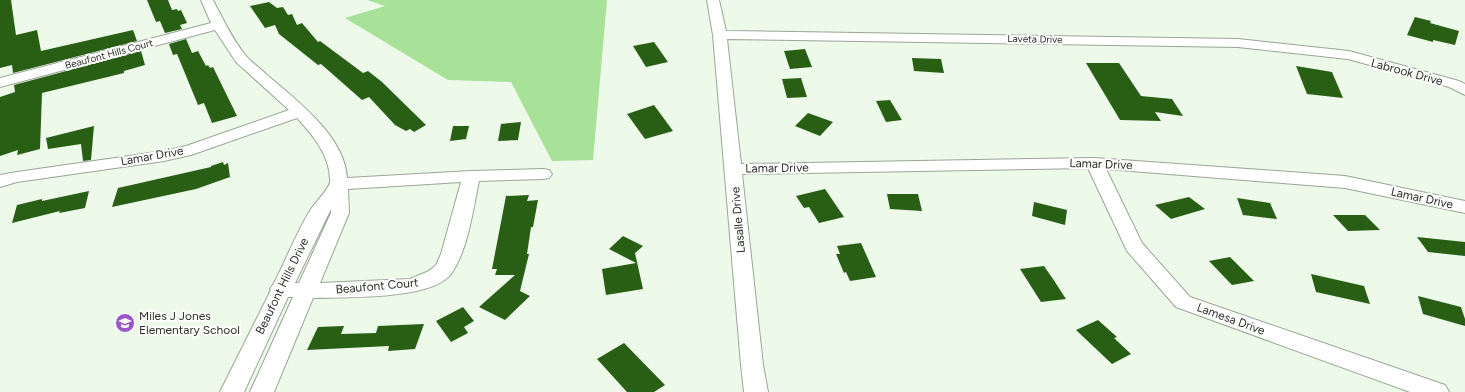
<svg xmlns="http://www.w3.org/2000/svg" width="1465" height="392" viewBox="0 0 1465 392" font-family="Figtree,sans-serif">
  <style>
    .green { fill: #a8e198 }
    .building { fill: #285f15 }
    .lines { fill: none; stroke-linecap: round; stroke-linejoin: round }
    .minor-casing { stroke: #9aa697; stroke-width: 2 }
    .minor { fill: #fff; fill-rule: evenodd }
    .labels { text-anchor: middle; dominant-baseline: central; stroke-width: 4; stroke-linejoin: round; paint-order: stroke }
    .far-street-label { font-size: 10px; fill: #2b302a; stroke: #fff }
    .street-label { font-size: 12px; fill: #2b302a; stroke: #fff }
    .poi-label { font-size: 12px; fill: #2b302a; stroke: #fff; text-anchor: start }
  </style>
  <rect width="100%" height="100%" fill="#edfaea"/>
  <polygon class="green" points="367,0 607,0 593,160 552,161 511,82 448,80 345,18 385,6"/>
  <g class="building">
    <polygon points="0,0 11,0 16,35 37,30 41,51 133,30 137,41 13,73 12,65 0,68"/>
    <polygon points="147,0 168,0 172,10 177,9 178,11 181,10 187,23 180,25 182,29 165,33 160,21 156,22"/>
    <polygon points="269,2 277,8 283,7 288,15 292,14 297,25 302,23 318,42 320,41 363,73 368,71 382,82 426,125 414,132 410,129 406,131 395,125 369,97 362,100 321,64 318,65 279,34 275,25 265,28 250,6"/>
    <polygon points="1415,17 1431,21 1430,23 1459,31 1455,45 1433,40 1433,42 1407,35"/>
    <polygon points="186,39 192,53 198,51 206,66 208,65 210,68 213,67 237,116 212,123 204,103 198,105 177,54 173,55 169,44"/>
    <polygon points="654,42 668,62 646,67 633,46"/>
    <polygon points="805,49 812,67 790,69 784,51"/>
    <polygon points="141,51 145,65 124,71 124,73 42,93 40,149 17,155 18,150 0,156 0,97 15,92 14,85"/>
    <polygon points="912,58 941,59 944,73 914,71"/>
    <polygon points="1086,63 1119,63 1141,96 1172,99 1183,116 1155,112 1161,121 1120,120"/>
    <polygon points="1296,66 1332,72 1343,98 1307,94"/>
    <polygon points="801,78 807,97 787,98 782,79"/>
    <polygon points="890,100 902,120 886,122 876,101"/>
    <polygon points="654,105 673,131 645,139 627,114"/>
    <polygon points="808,113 833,122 820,136 795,126"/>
    <polygon points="521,122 518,140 498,141 501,124"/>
    <polygon points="94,126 91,160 83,161 81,144 48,149 46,138"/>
    <polygon points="453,126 469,126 466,139 450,141"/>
    <polygon points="223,162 224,165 228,163 230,177 196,189 112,207 118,188 211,167 211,166"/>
    <polygon points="825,189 844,217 819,223 809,207 804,208 796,196"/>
    <polygon points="89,191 85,208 59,213 60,211 12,223 17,205 42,199 42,201"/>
    <polygon points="887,194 918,194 922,211 890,209"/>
    <polygon points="529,195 527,201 538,200 533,227 531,227 527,254 529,254 520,291 530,296 505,320 479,307 515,275 495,275 497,269 492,269 506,196"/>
    <polygon points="1189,197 1205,209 1171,219 1155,205"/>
    <polygon points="1237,198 1270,203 1277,219 1243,215"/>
    <polygon points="1034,202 1067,210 1065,225 1032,216"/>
    <polygon points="1333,215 1365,215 1380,230 1348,231"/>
    <polygon points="623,236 643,246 635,253 643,289 606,295 602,269 636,263 609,249"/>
    <polygon points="1417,237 1465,242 1465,256 1428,252"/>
    <polygon points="861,243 876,277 850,281 846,272 844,273 836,254 840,254 837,246"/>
    <polygon points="1230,257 1254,281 1232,285 1209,261"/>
    <polygon points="1044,266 1053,279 1066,299 1041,302 1020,269"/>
    <polygon points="1311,274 1364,286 1370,304 1316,292"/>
    <polygon points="1418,296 1461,307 1465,319 1465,326 1423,314"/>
    <polygon points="463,307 474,321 464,327 468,333 451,342 436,321"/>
    <polygon points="1098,320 1117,337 1114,338 1131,354 1112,364 1076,330"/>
    <polygon points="424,324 415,349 388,351 389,346 307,350 318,327 344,326 341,334 376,333 378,326"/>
    <polygon points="624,343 665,385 654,392 627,392 597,359"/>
  </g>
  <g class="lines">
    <g class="minor-casing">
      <g id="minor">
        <path d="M 201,0 L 213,0 C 223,19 232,39 246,56 C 251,62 260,68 266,74 C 296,100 345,136 347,178 L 471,171 L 543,169 L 549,170 L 552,174 L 549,178 L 543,179 L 479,181 C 473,210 468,250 451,274 C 432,300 345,297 313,298 L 274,392 L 250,392 L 293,297 L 288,297 L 244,392 L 220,392 L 271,290 L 270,289 L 274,283 C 286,260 297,231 311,209 C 315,203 329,189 330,182 C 331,157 313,135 297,118 L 191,155 L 164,161 L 17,182 L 0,187 L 0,175 L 17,172 L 164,151 L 186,146 L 289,110 L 236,62 L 215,30 L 0,87 L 0,78 L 211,23 ZM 461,182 L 441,254 L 436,265 L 429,271 L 410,279 L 320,283 L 349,213 L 348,189 ZM 331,209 L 331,213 L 299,283 L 295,283 Z"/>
        <polygon points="707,0 719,0 726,31 1238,39 1349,51 1459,81 1465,84 1465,95 1449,87 1348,59 1238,47 727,39 741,164 1094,158 1345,176 1465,201 1465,213 1345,188 1106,169 1142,243 1190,297 1445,385 1449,392 1410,392 1176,307 1127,251 1088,168 742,174 763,365 768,392 744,392 741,365 713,35"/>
      </g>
    </g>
    <use href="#minor" class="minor"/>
  </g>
  <defs>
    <g id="school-disc" transform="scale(1)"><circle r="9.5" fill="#9955ca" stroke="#fff"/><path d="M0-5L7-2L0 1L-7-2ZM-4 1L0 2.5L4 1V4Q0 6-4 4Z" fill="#fff"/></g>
  </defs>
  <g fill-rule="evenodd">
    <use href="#school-disc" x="125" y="323"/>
  </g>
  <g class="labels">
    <g class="far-street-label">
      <text transform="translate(1035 39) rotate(1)">Laveta Drive</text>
      <text transform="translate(109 54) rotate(-15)">Beaufont Hills Court</text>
    </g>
    <g class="street-label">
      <text transform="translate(1407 72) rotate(15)">Labrook Drive</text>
      <text transform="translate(152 156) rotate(-10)">Lamar Drive</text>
      <text transform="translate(1101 164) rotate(2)">Lamar Drive</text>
      <text transform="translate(777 168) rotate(-1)">Lamar Drive</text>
      <text transform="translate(1422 198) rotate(12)">Lamar Drive</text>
      <text transform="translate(738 220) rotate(-95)">Lasalle Drive</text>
      <text transform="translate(282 286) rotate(-64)">Beaufont Hills Drive</text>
      <text transform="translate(377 286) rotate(-5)">Beaufont Court</text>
      <text transform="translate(1231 319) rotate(20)">Lamesa Drive</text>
    </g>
    <g class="poi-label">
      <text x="139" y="316">Miles J Jones<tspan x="139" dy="14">Elementary School</tspan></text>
    </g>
  </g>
</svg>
